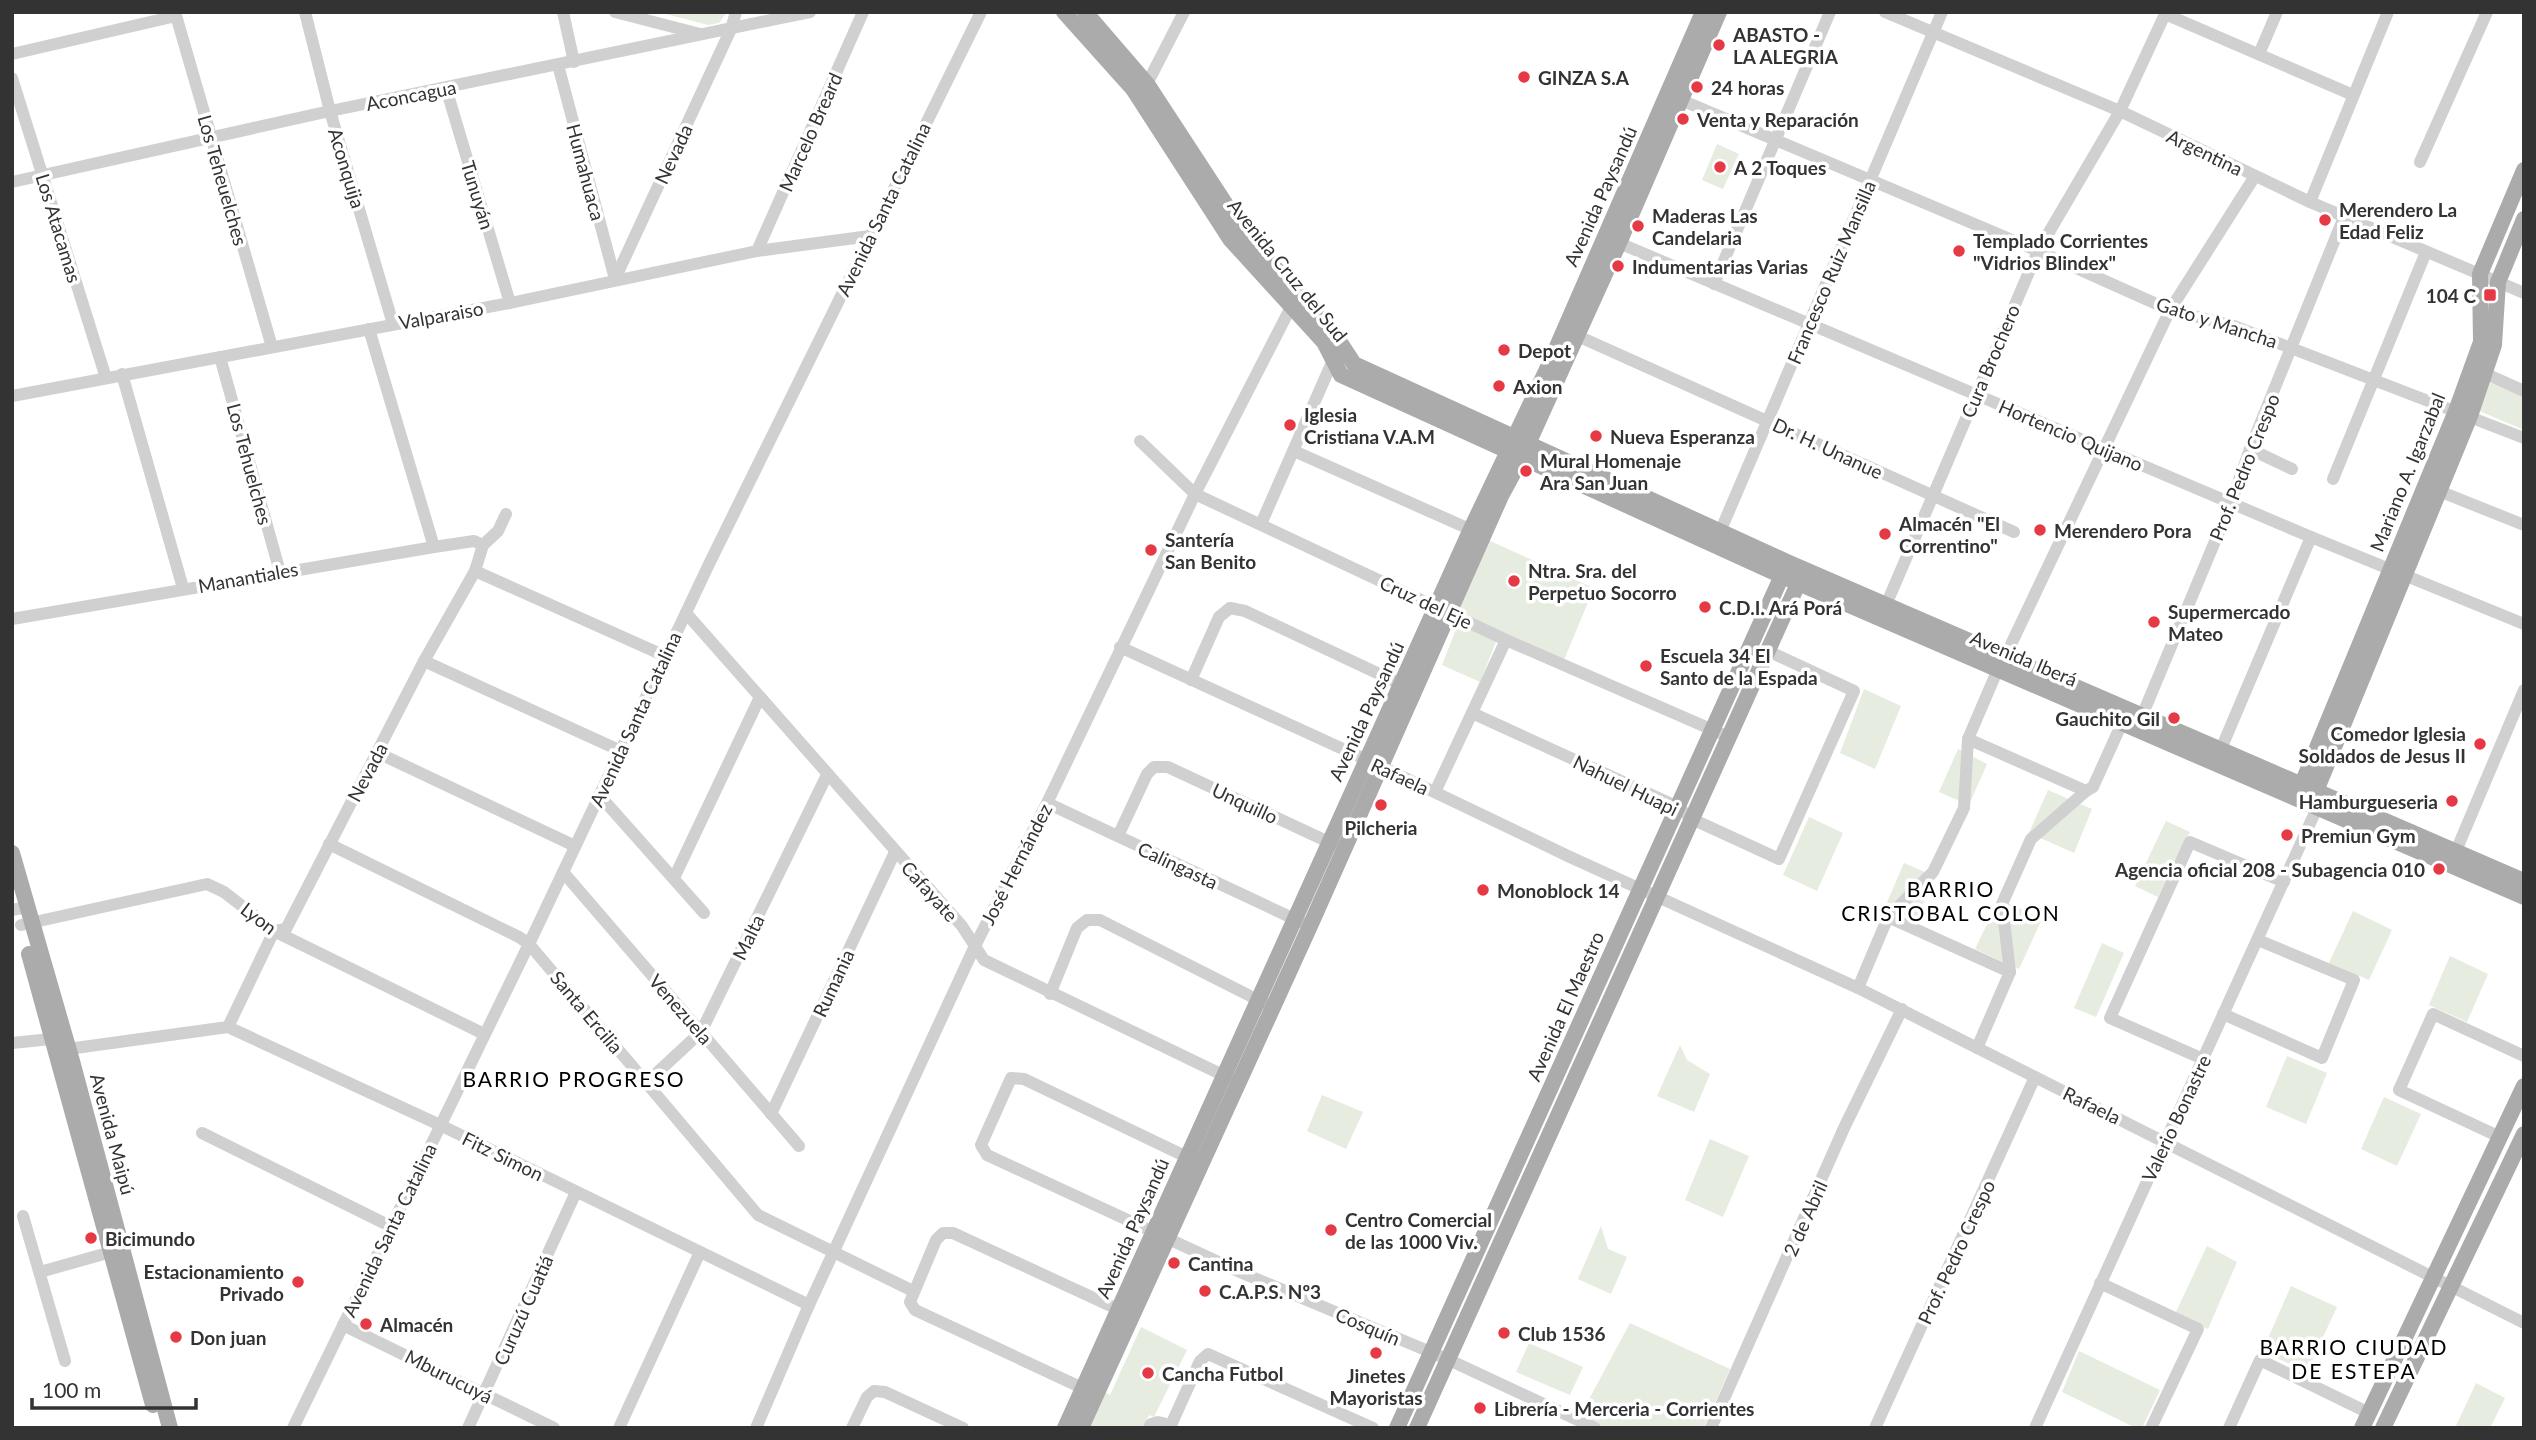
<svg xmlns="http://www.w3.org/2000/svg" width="2536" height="1440" viewBox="0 0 2536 1440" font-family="Lato,sans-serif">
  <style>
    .green { fill: #e6ecdf }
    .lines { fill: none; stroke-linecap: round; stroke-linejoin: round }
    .minor { stroke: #d0d0d0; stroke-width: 12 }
    .major { stroke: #ababab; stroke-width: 16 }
    .poi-dot { fill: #e63946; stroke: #fff; stroke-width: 2.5 }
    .labels { text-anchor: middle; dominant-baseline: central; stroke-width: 7; stroke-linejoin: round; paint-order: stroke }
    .poi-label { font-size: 19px; font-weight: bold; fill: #333; stroke: #fff; text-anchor: start }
    .street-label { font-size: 19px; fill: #333; stroke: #fff }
    .neighbourhood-label { font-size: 21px; letter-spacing: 2px; fill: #000; stroke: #fff }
  </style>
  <rect width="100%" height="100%" fill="#fff"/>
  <g class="green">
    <polygon points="658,12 727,12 719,23 708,25"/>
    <polygon points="1717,144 1739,154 1723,189 1702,180"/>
    <polygon points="2488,382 2524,397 2524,430 2477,410"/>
    <polygon points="1486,539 1594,588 1564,660 1455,613"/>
    <polygon points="1459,622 1497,639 1480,682 1442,665"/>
    <polygon points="1864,689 1901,706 1875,769 1840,753"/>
    <polygon points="1958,749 1987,764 1969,805 1939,792"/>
    <polygon points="2048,790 2092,809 2074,853 2029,833"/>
    <polygon points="1809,817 1843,833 1817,891 1783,875"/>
    <polygon points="2166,821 2190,832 2158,897 2135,886"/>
    <polygon points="1904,863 1934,876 1916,921 1885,907"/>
    <polygon points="1999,899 2042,919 2019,969 1975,949"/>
    <polygon points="2353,911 2392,930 2369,980 2329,963"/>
    <polygon points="2102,943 2124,953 2096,1017 2074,1008"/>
    <polygon points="2450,956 2488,974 2467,1022 2429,1005"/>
    <polygon points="1680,1045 1687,1060 1710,1074 1694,1112 1657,1096"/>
    <polygon points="2287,1056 2327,1073 2306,1124 2266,1107"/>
    <polygon points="1322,1095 1363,1112 1346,1149 1307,1131"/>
    <polygon points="2384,1097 2421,1114 2397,1166 2361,1149"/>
    <polygon points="1710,1139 1749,1156 1723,1217 1685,1200"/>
    <polygon points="1601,1226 1608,1249 1627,1257 1611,1294 1578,1279"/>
    <polygon points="2207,1246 2237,1262 2208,1329 2175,1314"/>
    <polygon points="2291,1286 2337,1307 2307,1371 2262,1352"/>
    <polygon points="1630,1323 1730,1369 1704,1428 1606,1428 1580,1416"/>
    <polygon points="1141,1327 1187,1350 1154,1417 1149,1415 1143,1428 1089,1428 1105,1392 1110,1395"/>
    <polygon points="1529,1343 1583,1367 1570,1395 1516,1372"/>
    <polygon points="2079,1351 2160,1390 2142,1428 2136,1428 2062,1392"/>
    <polygon points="2476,1383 2505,1398 2490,1428 2455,1428"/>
  </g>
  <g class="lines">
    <g class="minor">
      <polyline points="175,12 272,347"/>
      <polyline points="305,12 330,111 393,324"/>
      <polyline points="563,12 574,62"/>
      <polyline points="615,12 700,34"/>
      <polyline points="1885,12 2120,111 2310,202 2524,293"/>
      <polyline points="2165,14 2353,95"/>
      <polyline points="12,54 176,16"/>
      <polyline points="2259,54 2277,12"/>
      <polyline points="558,65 615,279"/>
      <polyline points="12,78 106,378"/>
      <polyline points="1147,84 1184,12"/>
      <polyline points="446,88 510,303"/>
      <polyline points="1681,100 2038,251 2170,310 2234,326 2524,438"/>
      <polyline points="2420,162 2487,12"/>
      <polyline points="12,182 330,111 810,12"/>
      <polyline points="2310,202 2388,12"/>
      <polyline points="1619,243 2311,537 2524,624"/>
      <polyline points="757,251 863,12"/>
      <polyline points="615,279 731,29 736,12"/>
      <polyline points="1714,284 1830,12"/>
      <polyline points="369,329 434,547"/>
      <polyline points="1571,333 2014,532"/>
      <polyline points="220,357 280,572"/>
      <polyline points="2484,373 2524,391"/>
      <polyline points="122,374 183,588"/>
      <polyline points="12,396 510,303 757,251 870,236"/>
      <polyline points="1140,441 1195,494 1506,640 1729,737"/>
      <polyline points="2250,449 2292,469"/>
      <polyline points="1294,451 1476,532"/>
      <polyline points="2333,479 2426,252"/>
      <polyline points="2439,491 2524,525"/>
      <polyline points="1261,524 1333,360"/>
      <polyline points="1720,532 1942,12"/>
      <polyline points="475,571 665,656"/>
      <polyline points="1886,605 2038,251 2120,111 2166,12"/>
      <polyline points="686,613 962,926 984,960 1231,1079"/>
      <polyline points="12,619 434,547 474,541 483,545"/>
      <polyline points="1120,647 1380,766 1570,857 1858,988 2524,1323"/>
      <polyline points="2005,657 2170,310 2255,176"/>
      <polyline points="424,661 621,751"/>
      <polyline points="1998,669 1968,739 2086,791 2093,787 2122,723"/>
      <polyline points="1191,680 1219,617 1230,608 1245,611 1409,688"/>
      <polyline points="1472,713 1678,807 1692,819 1779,859 1854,691 1768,651"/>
      <polyline points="2142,716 2231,503 2250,449 2344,217"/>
      <polyline points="2221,749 2311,537"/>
      <polyline points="378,753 575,846"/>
      <polyline points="1435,792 1506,640"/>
      <polyline points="600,796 704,913"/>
      <polyline points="1047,803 1303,923"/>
      <polyline points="1118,836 1147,774 1154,767 1168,767 1337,846"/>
      <polyline points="329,844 519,937 529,944 758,1215 913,1291"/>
      <polyline points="2456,851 2524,690"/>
      <polyline points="563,872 799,1146"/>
      <polyline points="674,878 760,697"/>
      <polyline points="12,910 27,907"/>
      <polyline points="1888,917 1933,872 1964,808 1968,739"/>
      <polyline points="21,925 207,884 224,892 274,931 484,1034"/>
      <polyline points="2010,972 2002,904 2031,839 2086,791"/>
      <polyline points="1858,988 1888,917 2010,972 1977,1048"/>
      <polyline points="1050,994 1077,928 1087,920 1100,920 1266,1004"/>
      <polyline points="2223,1014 2322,1058 2354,980 2258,940"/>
      <polyline points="228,1027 274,931 286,929 424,661 475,571 483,545 498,531 506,514"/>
      <polyline points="12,1043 61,1038"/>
      <polyline points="68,1049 228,1027 440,1125 809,1305"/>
      <polyline points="2203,1059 2110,1018 2190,842 2284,882"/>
      <polyline points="647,1082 701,1032 827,775"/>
      <polyline points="771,1114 895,852"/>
      <polyline points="202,1133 392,1227"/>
      <polyline points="2500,1137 2399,1090 2433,1014 2524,1056"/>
      <polyline points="1193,1160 1024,1079 1011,1078 981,1145 987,1155 1240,1272 1447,1359 1595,1428"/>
      <polyline points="23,1216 65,1361"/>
      <polyline points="40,1272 118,1250"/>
      <polyline points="2100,1283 2198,1329 2151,1428"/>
      <polyline points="343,1325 554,1428"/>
      <polyline points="1091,1392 915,1310 910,1302 936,1240 943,1233 953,1233 1126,1313"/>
      <polyline points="293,1428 529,944 710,562 981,12"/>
      <polyline points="468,1428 576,1192"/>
      <polyline points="619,1428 700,1252"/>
      <polyline points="756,1428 809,1305 974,948 1047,803 1195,494 1294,301"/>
      <polyline points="852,1428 867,1397 874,1391 885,1392 963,1428"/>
      <polyline points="1149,1428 1151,1424 1158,1422 1171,1425"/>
      <polyline points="1172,1428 1171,1425 1200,1361 1208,1354 1373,1428"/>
      <polyline points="1711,1428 1844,1128 1902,1009"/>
      <polyline points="1875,1428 2035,1077"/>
      <polyline points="2035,1428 2317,808 2317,800"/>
      <polyline points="2229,1428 2260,1360 2369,1413"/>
    </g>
    <g class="major">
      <polyline points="1064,12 1133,89 1230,239 1324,342 1341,375 1782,576 2524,897"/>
      <polyline points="1085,12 1147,84 1245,234 1337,338 1354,364 1787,562 2524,881"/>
      <polyline points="2302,784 2456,411 2481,342 2480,274 2524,170"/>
      <polyline points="2316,791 2470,416 2494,345 2498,282 2524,219"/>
      <polyline points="12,853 72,1061 170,1428"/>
      <polyline points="29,954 153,1405"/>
      <polyline points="1065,1428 1471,529 1549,365 1703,12"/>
      <polyline points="1081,1428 1310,926 1501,496 1522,457 1619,243 1719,12"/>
      <polyline points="1397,1428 1785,569"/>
      <polyline points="1417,1428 1802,575"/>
      <polyline points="2362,1428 2524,1086"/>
      <polyline points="2383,1428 2524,1134"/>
    </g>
  </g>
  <g class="poi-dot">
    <circle cx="1719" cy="45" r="7"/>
    <circle cx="1524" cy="77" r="7"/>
    <circle cx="1697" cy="87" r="7"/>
    <circle cx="1683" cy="119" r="7"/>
    <circle cx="1720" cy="167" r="7"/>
    <circle cx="2325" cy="220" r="7"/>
    <circle cx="1638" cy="226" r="7"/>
    <circle cx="1959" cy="251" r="7"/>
    <circle cx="1618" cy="266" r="7"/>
    <rect x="2483" y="288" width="14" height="14" rx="3.5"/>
    <circle cx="1504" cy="350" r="7"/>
    <circle cx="1499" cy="386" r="7"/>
    <circle cx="1290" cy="425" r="7"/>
    <circle cx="1596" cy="436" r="7"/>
    <circle cx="1526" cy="471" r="7"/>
    <circle cx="2040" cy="530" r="7"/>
    <circle cx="1885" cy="534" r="7"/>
    <circle cx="1151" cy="550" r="7"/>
    <circle cx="1514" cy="581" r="7"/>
    <circle cx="1705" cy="607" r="7"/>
    <circle cx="2154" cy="622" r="7"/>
    <circle cx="1646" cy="666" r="7"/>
    <circle cx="2174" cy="718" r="7"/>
    <circle cx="2480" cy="744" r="7"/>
    <circle cx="2452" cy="801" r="7"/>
    <circle cx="1381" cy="805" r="7"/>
    <circle cx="2287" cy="835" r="7"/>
    <circle cx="2439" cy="869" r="7"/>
    <circle cx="1483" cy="890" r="7"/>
    <circle cx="1331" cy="1230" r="7"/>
    <circle cx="91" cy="1238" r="7"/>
    <circle cx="1174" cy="1263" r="7"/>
    <circle cx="298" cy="1282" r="7"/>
    <circle cx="1205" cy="1291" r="7"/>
    <circle cx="366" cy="1324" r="7"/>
    <circle cx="1504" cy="1333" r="7"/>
    <circle cx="176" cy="1337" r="7"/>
    <circle cx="1376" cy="1353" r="7"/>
    <circle cx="1148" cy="1373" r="7"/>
    <circle cx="1480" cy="1408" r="7"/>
  </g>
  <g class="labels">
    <g class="poi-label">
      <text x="1733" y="34">ABASTO -<tspan x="1733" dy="22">LA ALEGRIA</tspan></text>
      <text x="1538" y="77">GINZA S.A</text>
      <text x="1711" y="87">24 horas</text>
      <text x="1697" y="119">Venta y Reparación</text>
      <text x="1734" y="167">A 2 Toques</text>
      <text x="2339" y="209">Merendero La<tspan x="2339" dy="22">Edad Feliz</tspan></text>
      <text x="1652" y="215">Maderas Las<tspan x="1652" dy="22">Candelaria</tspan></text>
      <text x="1973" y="240">Templado Corrientes<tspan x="1973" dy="22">"Vidrios Blindex"</tspan></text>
      <text x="1632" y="266">Indumentarias Varias</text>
      <text x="2476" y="295" text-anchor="end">104 C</text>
      <text x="1518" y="350">Depot</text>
      <text x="1513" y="386">Axion</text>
      <text x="1304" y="414">Iglesia<tspan x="1304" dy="22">Cristiana V.A.M</tspan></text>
      <text x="1610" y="436">Nueva Esperanza</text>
      <text x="1540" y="460">Mural Homenaje<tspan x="1540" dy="22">Ara San Juan</tspan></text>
      <text x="1899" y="523">Almacén "El<tspan x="1899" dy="22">Correntino"</tspan></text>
      <text x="2054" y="530">Merendero Pora</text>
      <text x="1165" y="539">Santería<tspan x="1165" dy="22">San Benito</tspan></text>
      <text x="1528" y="570">Ntra. Sra. del<tspan x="1528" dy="22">Perpetuo Socorro</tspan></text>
      <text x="1719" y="607">C.D.I. Ará Porá</text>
      <text x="2168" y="611">Supermercado<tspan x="2168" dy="22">Mateo</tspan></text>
      <text x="1660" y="655">Escuela 34 El<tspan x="1660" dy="22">Santo de la Espada</tspan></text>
      <text x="2160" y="718" text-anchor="end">Gauchito Gil</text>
      <text x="2466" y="733" text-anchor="end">Comedor Iglesia<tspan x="2466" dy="22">Soldados de Jesus II</tspan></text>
      <text x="2438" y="801" text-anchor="end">Hamburgueseria</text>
      <text x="1381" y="827" text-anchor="middle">Pilcheria</text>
      <text x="2301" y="835">Premiun Gym</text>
      <text x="2425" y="869" text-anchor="end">Agencia oficial 208 - Subagencia 010</text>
      <text x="1497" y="890">Monoblock 14</text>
      <text x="1345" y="1219">Centro Comercial<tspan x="1345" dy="22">de las 1000 Viv.</tspan></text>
      <text x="105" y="1238">Bicimundo</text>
      <text x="1188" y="1263">Cantina</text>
      <text x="284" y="1271" text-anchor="end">Estacionamiento<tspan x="284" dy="22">Privado</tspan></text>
      <text x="1219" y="1291">C.A.P.S. Nº3</text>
      <text x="380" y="1324">Almacén</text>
      <text x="1518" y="1333">Club 1536</text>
      <text x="190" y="1337">Don juan</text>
      <text x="1162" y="1373">Cancha Futbol</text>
      <text x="1376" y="1375" text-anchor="middle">Jinetes<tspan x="1376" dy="22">Mayoristas</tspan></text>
      <text x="1494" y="1408">Librería - Merceria - Corrientes</text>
    </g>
    <g class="street-label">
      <text transform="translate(411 95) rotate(-11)">Aconcagua</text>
      <text transform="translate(810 132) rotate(-66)">Marcelo Breard</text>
      <text transform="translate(2205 152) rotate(26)">Argentina</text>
      <text transform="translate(673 154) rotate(-65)">Nevada</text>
      <text transform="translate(347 168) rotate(73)">Aconquija</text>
      <text transform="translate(586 172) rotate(75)">Humahuaca</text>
      <text transform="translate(223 180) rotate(74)">Los Teheuelches</text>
      <text transform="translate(478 195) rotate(73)">Tunuyán</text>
      <text transform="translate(1600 196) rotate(-66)">Avenida Paysandú</text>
      <text transform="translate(883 209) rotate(-64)">Avenida Santa Catalina</text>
      <text transform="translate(59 228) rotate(73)">Los Atacamas</text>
      <text transform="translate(1288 270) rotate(51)">Avenida Cruz del Sud</text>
      <text transform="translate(1831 272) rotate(-67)">Francesco Ruiz Mansilla</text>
      <text transform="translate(441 315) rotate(-10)">Valparaiso</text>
      <text transform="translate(2217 322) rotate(18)">Gato y Mancha</text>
      <text transform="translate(1990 361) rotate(-67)">Cura Brochero</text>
      <text transform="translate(2071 435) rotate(23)">Hortencio Quijano</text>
      <text transform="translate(1828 448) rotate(25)">Dr. H. Unanue</text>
      <text transform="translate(250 464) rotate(75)">Los Tehuelches</text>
      <text transform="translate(2244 467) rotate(-68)">Prof. Pedro Crespo</text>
      <text transform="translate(2407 472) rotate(-68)">Mariano A. Igarzabal</text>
      <text transform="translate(248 577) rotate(-10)">Manantiales</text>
      <text transform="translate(1426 602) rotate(25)">Cruz del Eje</text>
      <text transform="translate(2024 658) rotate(23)">Avenida Iberá</text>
      <text transform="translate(1366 711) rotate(-65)">Avenida Paysandú</text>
      <text transform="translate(635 719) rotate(-65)">Avenida Santa Catalina</text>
      <text transform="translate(367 772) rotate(-62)">Nevada</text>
      <text transform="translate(1400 776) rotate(25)">Rafaela</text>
      <text transform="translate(1626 785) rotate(26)">Nahuel Huapi</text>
      <text transform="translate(1245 803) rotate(25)">Unquillo</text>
      <text transform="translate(1016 864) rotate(-63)">José Hernández</text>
      <text transform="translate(1178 865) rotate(25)">Calingasta</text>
      <text transform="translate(930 891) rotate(48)">Cafayate</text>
      <text transform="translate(259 918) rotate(37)">Lyon</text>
      <text transform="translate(748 937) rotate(-64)">Malta</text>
      <text transform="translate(833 983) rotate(-65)">Rumania</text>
      <text transform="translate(1565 1006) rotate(-66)">Avenida El Maestro</text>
      <text transform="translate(681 1009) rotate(49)">Venezuela</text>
      <text transform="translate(587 1012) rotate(50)">Santa Ercilia</text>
      <text transform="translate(2092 1105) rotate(26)">Rafaela</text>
      <text transform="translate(2176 1118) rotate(-65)">Valerio Bonastre</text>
      <text transform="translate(113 1134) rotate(75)">Avenida Maipú</text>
      <text transform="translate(503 1156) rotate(26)">Fitz Simon</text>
      <text transform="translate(1805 1218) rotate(-66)">2 de Abril</text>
      <text transform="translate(1132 1228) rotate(-66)">Avenida Paysandú</text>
      <text transform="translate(389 1230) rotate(-64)">Avenida Santa Catalina</text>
      <text transform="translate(1956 1252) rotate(-65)">Prof. Pedro Crespo</text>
      <text transform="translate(523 1310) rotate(-66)">Curuzú Cuatiá</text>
      <text transform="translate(1368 1326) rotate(23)">Cosquín</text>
      <text transform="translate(449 1376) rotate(27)">Mburucuyá</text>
    </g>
    <g class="neighbourhood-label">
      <text x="1951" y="888">BARRIO<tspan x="1951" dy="24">CRISTOBAL COLON</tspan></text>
      <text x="574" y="1078">BARRIO PROGRESO</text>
      <text x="2354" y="1346">BARRIO CIUDAD<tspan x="2354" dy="24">DE ESTEPA</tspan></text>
    </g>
  </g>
  <rect width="2536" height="1440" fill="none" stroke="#333333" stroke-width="28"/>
  <path d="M32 1398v10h164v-10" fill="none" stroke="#333333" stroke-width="3.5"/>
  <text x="42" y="1398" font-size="21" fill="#333333" stroke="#ffffff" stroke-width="5" paint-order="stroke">100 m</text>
</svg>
